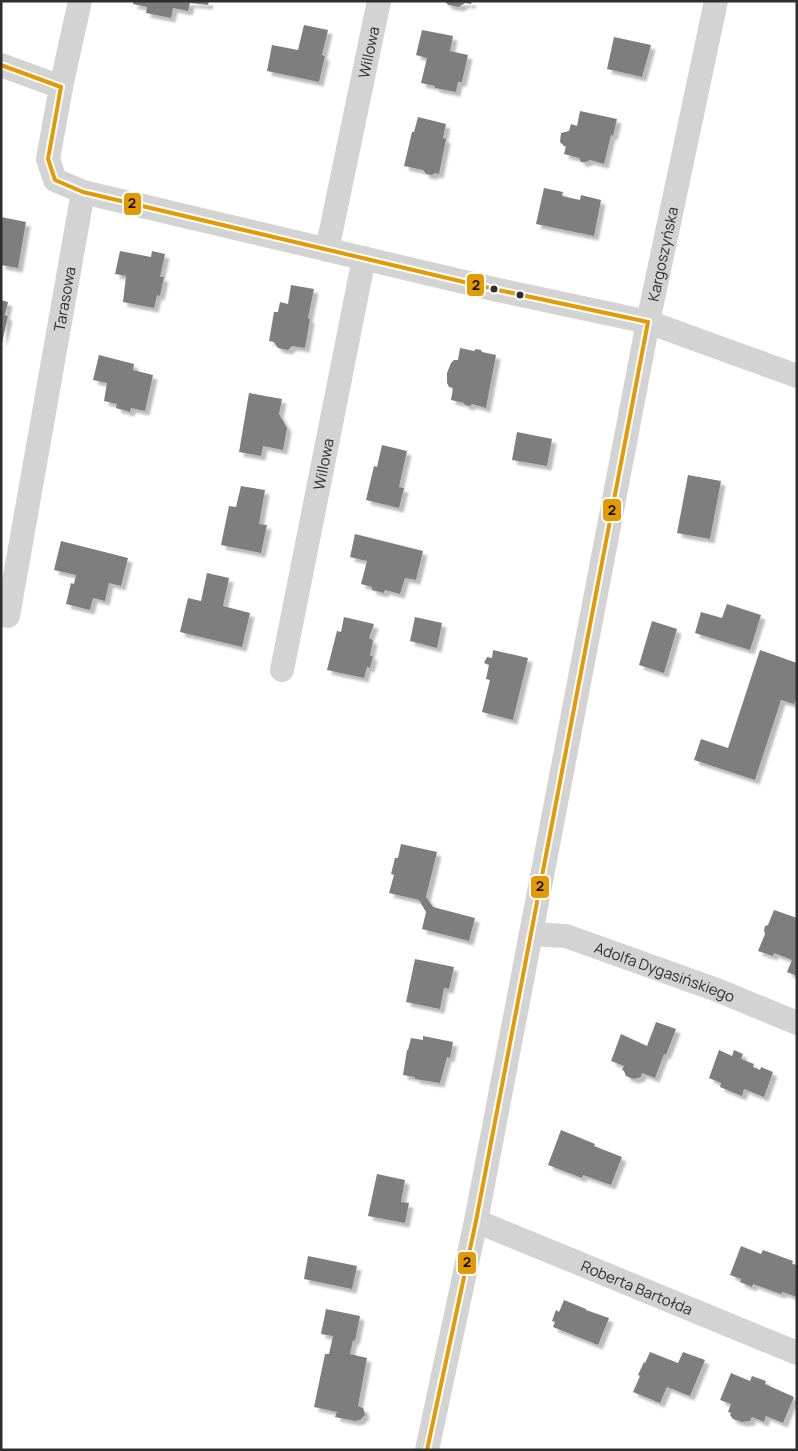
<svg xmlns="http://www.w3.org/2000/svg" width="798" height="1451" viewBox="0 0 798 1451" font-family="Manrope,sans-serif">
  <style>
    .building { fill: #7e7e7e; filter: url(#shadow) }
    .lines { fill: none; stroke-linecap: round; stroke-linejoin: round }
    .minor { stroke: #d3d3d3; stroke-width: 24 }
    .bus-1-casing { stroke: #fff; stroke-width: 8 }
    .bus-1 { stroke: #e39a05; stroke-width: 4 }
    .bus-dot { fill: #2e2e2e; stroke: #fff; stroke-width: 2 }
    .labels { text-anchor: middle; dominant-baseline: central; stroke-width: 5; stroke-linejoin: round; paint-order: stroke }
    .street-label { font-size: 15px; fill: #2e2e2e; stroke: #fff }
    .line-badge { stroke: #fff; stroke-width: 2 }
    .pale-badge-label { font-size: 14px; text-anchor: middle; font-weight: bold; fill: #111 }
  </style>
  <defs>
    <filter id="shadow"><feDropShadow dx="4.5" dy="4.5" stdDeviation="1" flood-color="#0004"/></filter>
  </defs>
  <rect width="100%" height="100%" fill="#fff"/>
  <g class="building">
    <polygon points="133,1 209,1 208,5 190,3 188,11 173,8 171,18 146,13 147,7 133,4"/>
    <polygon points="445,1 472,1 471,4 465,3 459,7 448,5"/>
    <polygon points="304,25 328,30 322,55 325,56 319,82 267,71 272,45 298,50"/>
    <polygon points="422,30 453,36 450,51 468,55 462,82 458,82 456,92 435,88 435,86 421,83 427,58 416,55"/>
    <polygon points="614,37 651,45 642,77 607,69"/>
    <polygon points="580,111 617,119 613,136 611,135 604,164 590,160 586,162 581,162 579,158 564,154 566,146 564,146 560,142 561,133 569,131 571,124 577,126"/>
    <polygon points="418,117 446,124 443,138 446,139 439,174 435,173 432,175 426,174 423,170 404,166 412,132 414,132"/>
    <polygon points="544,188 563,192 562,196 580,200 581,195 601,200 594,236 536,224"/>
    <polygon points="1,217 26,222 18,268 1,265"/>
    <polygon points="120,251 151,257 152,251 165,254 160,277 164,277 160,296 157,295 154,308 123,302 126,276 115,274"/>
    <polygon points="291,285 314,289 308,318 310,319 305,348 292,346 288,350 278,348 274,342 269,341 274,312 278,312 280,302 288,304"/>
    <polygon points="1,300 8,302 5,315 8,316 2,343"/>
    <polygon points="460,348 474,351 476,349 481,350 482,352 496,355 486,408 472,404 470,406 465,405 464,403 451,400 453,388 449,387 447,383 447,373 451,363 454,360 458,360"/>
    <polygon points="99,355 134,364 133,370 153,375 145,411 131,408 130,412 116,408 117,404 104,401 107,383 93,380"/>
    <polygon points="249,393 282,399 279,414 287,428 283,450 263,446 261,456 239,452"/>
    <polygon points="517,432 552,439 547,466 512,460"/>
    <polygon points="382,445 407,451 399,487 404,488 399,508 366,500 374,466 377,467"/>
    <polygon points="688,475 721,481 710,539 677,533"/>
    <polygon points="241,486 265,490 259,524 267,525 261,553 221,545 229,506 236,507"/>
    <polygon points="355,534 423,551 416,580 405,578 400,594 385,590 384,593 372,590 372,587 361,584 367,561 350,557"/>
    <polygon points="61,541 128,558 121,586 109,583 105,601 93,598 90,610 66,604 71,583 74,584 76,575 54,570"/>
    <polygon points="207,573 229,578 223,606 250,613 242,647 180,632 188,598 201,601"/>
    <polygon points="727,604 761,615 750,650 695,633 701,612 722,618"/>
    <polygon points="344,617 374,624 369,638 373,640 370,656 373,656 370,668 367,667 364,678 327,670 337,631 341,632"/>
    <polygon points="415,617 442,623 437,648 410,641"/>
    <polygon points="652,621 677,629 664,673 639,665"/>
    <polygon points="493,650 528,658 513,720 482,712 490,680 486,679 489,665 484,663 487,657 492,658"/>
    <polygon points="760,650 797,663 797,697 794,704 781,700 755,780 694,760 701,739 728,748"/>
    <polygon points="401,844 437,852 426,897 433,907 475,918 469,941 422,929 426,912 419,900 389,893 394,875 391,874 395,858 398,858"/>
    <polygon points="774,910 797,918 797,976 787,972 792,960 774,953 773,956 758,951 765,934 764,930 765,926 768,925"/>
    <polygon points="415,959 454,967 449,989 444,988 440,1009 406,1002"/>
    <polygon points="656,1022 676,1029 666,1055 664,1054 655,1078 642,1073 641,1077 634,1079 626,1076 624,1071 622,1070 624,1066 611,1061 621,1034 647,1046"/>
    <polygon points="423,1036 453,1042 450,1058 447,1057 440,1083 415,1079 415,1077 403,1075 407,1050 408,1050 411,1038 423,1040"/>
    <polygon points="719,1050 732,1056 734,1050 743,1054 741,1059 754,1064 753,1067 760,1070 761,1067 773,1072 764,1097 744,1089 742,1096 720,1087 721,1083 709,1078"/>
    <polygon points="561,1130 595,1144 594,1146 622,1157 611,1185 583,1175 582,1178 548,1165"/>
    <polygon points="377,1174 405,1180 401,1202 409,1203 405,1223 368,1216"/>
    <polygon points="741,1246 761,1254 763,1250 793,1261 792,1264 797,1265 797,1297 782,1292 781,1294 753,1284 752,1287 740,1282 741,1279 730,1275"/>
    <polygon points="308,1256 357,1266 352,1289 304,1279"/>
    <polygon points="564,1300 586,1309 586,1310 609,1318 598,1345 553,1327 555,1322 552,1321 556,1310 559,1312"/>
    <polygon points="326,1309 360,1316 355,1341 353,1340 350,1354 367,1358 358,1406 363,1408 364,1411 365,1415 360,1420 355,1421 335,1417 337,1412 314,1407 325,1354 329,1354 333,1336 321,1334"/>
    <polygon points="650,1352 678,1363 683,1352 705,1360 690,1396 667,1387 660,1403 633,1392 640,1376 638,1375 644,1362 645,1363"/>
    <polygon points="731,1373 750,1381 752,1376 766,1381 765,1384 794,1397 783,1423 766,1416 764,1422 752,1417 750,1421 742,1422 733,1419 730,1415 731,1413 728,1412 731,1404 720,1400"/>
  </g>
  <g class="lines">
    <g class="minor">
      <polyline points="80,1 61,87 48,159 55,180 83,192 498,290 648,322 797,376"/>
      <polyline points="1,65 61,87"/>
      <path id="s1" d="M 327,250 L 379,1"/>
      <path id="s2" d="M 8,616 L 83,192"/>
      <path id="s3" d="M 282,670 L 364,258"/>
      <path id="s4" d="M 531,934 L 566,936 L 717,990 L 797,1023"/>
      <path id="s5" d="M 476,1221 L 797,1353"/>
      <path id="s6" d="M 427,1450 L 476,1221 L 648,322 L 716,1"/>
    </g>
    <g class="bus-1-casing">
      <g id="bus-1">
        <polyline points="1,65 61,87"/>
        <polyline points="61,87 48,159 55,180 83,192 498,290 648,322"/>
        <polyline points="427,1450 476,1221 648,322"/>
      </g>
    </g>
    <use href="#bus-1" class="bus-1"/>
  </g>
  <g class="bus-dot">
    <circle cx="494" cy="289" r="4.5"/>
    <circle cx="520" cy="295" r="4.5"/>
  </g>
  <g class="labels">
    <g class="street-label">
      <text stroke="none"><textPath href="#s1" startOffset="202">Willowa</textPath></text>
      <text stroke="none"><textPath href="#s6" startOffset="1219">Kargoszyńska</textPath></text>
      <text stroke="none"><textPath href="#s2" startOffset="322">Tarasowa</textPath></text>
      <text stroke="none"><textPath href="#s3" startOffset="210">Willowa</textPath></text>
      <text stroke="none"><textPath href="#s4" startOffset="140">Adolfa Dygasińskiego</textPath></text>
      <text stroke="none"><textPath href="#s5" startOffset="174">Roberta Bartołda</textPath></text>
    </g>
  </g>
  <g class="line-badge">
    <rect x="123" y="192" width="19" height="24" rx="5" fill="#e39a05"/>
    <rect x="466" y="273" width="19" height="24" rx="5" fill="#e39a05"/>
    <rect x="602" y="498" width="20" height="24" rx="5" fill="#e39a05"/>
    <rect x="530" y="875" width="20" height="24" rx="5" fill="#e39a05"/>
    <rect x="457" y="1251" width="20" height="24" rx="5" fill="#e39a05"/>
  </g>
  <g class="pale-badge-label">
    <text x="132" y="208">2</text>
    <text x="476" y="290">2</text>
    <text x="612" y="515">2</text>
    <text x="540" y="891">2</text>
    <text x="467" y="1267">2</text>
  </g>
  <rect width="798" height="1451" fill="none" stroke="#2e2e2e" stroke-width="5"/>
</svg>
